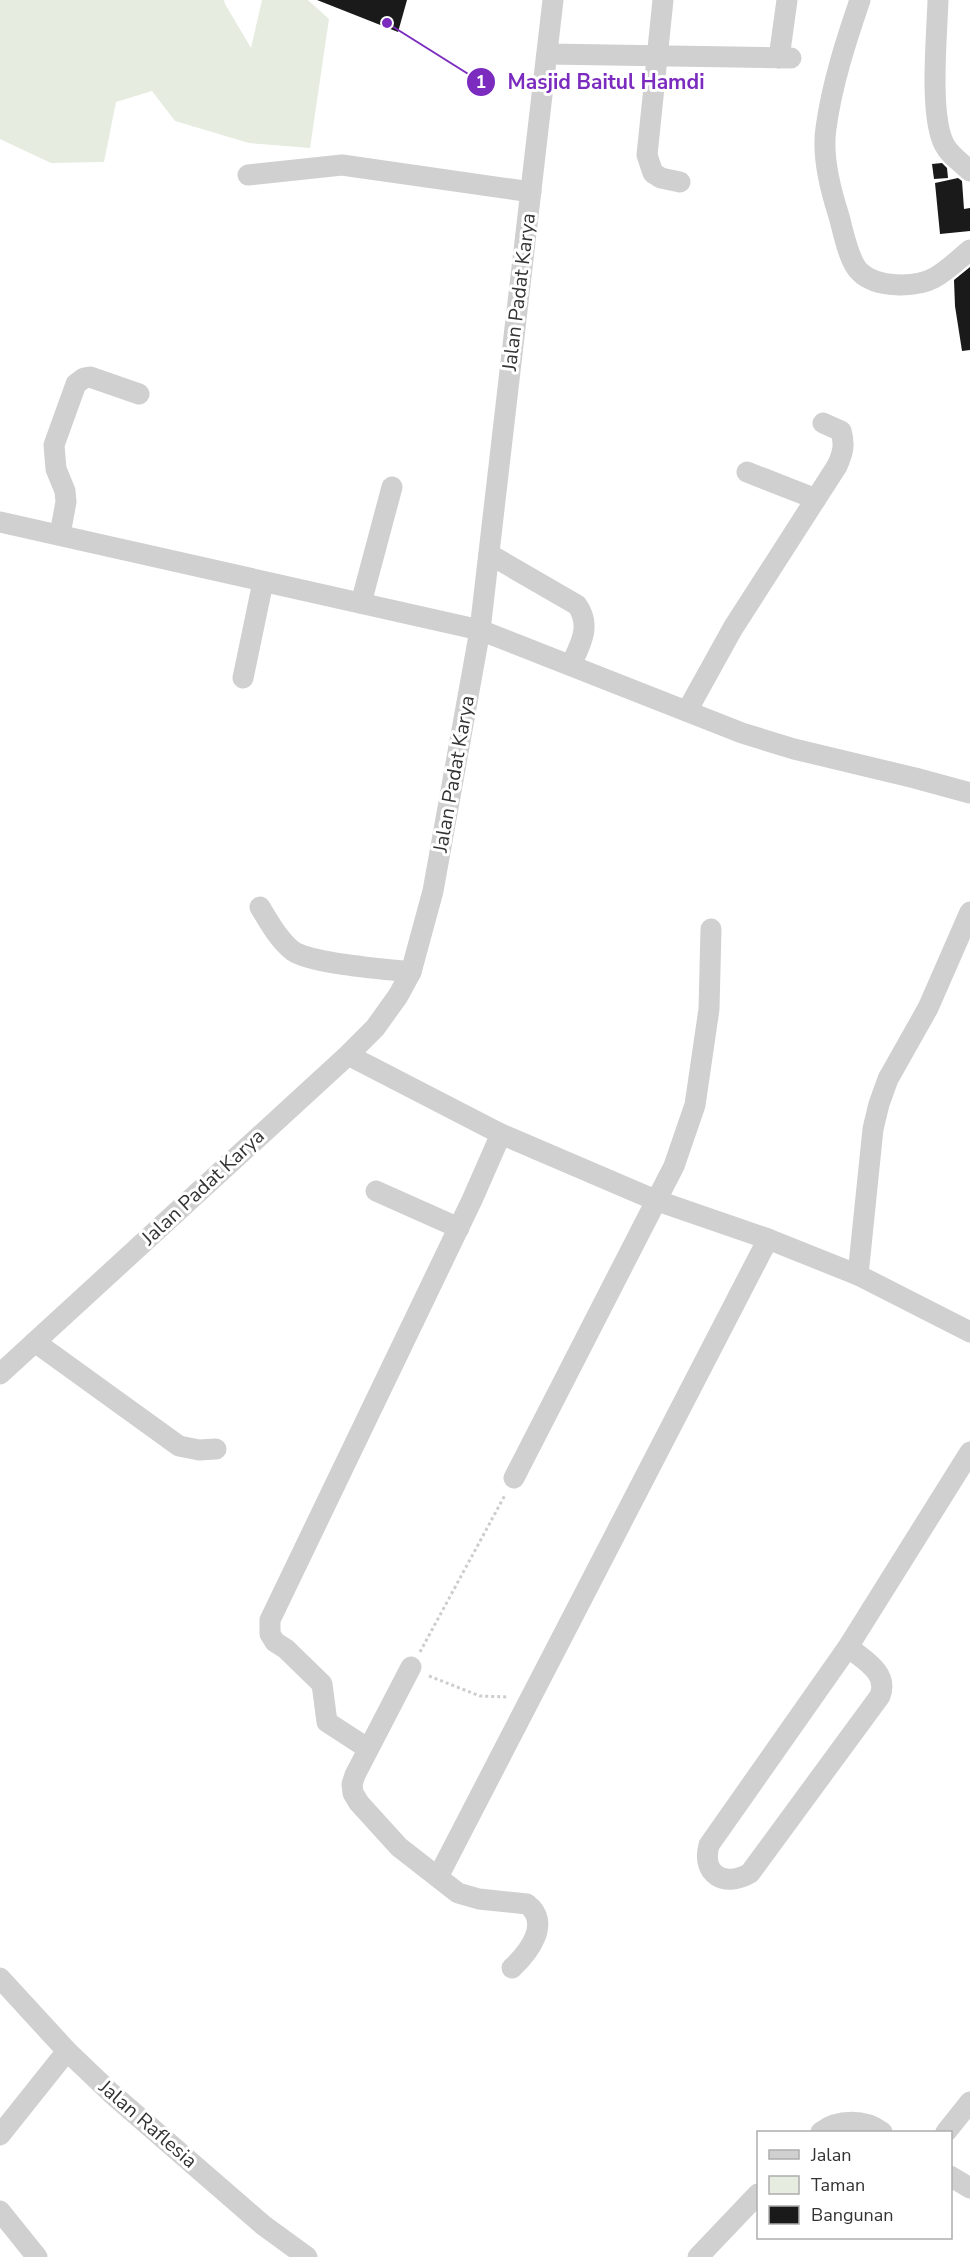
<svg xmlns="http://www.w3.org/2000/svg" width="970" height="2257" viewBox="0 0 970 2257" font-family="'Nunito Sans',sans-serif">
  <style>
    .green { fill: #e6ecdf }
    .building { fill: #1a1a1a }
    .lines { fill: none; stroke-linecap: round; stroke-linejoin: round }
    .path { stroke: #cdcdcd; stroke-width: 3; stroke-dasharray: 3 3; stroke-linecap: butt }
    .minor { stroke: #d0d0d0; stroke-width: 21 }
    .labels { text-anchor: middle; dominant-baseline: central; stroke-width: 6; stroke-linejoin: round; paint-order: stroke }
    .street-label { font-size: 20px; fill: #333; stroke: #fff }
    .leader { fill: none; stroke: #7b2cbf; stroke-width: 2 }
    .callout-dot { fill: #7b2cbf; stroke: #fff; stroke-width: 2 }
    .mark-label { font-size: 18px; text-anchor: middle; font-weight: bold; fill: #fff }
    .callout-label { font-size: 21px; text-anchor: middle; font-weight: bold; fill: #7b2cbf; stroke: #fff; stroke-width: 6; stroke-linejoin: round; paint-order: stroke }
  </style>
  <rect width="100%" height="100%" fill="#fff"/>
  <polygon class="green" points="0,0 224,0 225,4 251,48 262,0 308,0 329,19 310,148 249,143 175,121 152,91 116,102 104,162 51,163 0,139"/>
  <g class="building">
    <polygon points="317,0 407,0 398,32"/>
    <polygon points="942,163 947,168 948,178 934,179 932,164"/>
    <polygon points="958,178 962,181 964,209 970,208 970,231 940,234 935,183"/>
    <polygon points="970,267 970,350 962,351 955,306 954,280"/>
  </g>
  <g class="lines">
    <g class="path">
      <polyline points="420,1652 505,1495"/>
      <polyline points="429,1676 480,1696 508,1697"/>
    </g>
    <g class="minor">
      <polyline points="663,0 647,155 653,173 661,178 680,182"/>
      <path d="M 860,0 C 846,41 832,84 826,128 C 822,154 830,188 838,213 C 843,229 848,261 860,272 C 876,288 915,288 934,278 C 947,271 959,259 970,250"/>
      <path d="M 938,0 C 937,35 929,114 944,144 C 950,156 961,162 970,171"/>
      <polyline points="547,54 791,58"/>
      <polyline points="779,58 787,0"/>
      <polyline points="248,175 342,165 531,192"/>
      <polyline points="747,472 816,499"/>
      <polyline points="0,522 480,630 742,733 794,749 915,778 970,793"/>
      <polyline points="60,534 66,502 65,491 56,469 54,445 76,384 84,378 90,377 139,394"/>
      <path d="M 489,554 L 577,605 C 592,626 580,645 571,665"/>
      <polyline points="361,603 392,487"/>
      <polyline points="243,678 263,582"/>
      <path d="M 687,711 L 733,628 L 837,466 C 843,453 845,445 841,431 L 823,423"/>
      <path d="M 260,907 C 269,922 279,940 293,951 C 312,964 385,969 411,972"/>
      <polyline points="970,912 928,1008 888,1079 879,1104 873,1129 858,1275 970,1332"/>
      <polyline points="348,1055 501,1134 655,1200 768,1239 858,1275"/>
      <polyline points="376,1191 459,1228"/>
      <polyline points="35,1342 179,1446 199,1450 216,1449"/>
      <polyline points="0,1374 348,1055 375,1028 398,996 411,972 433,891 480,630 553,0"/>
      <polyline points="514,1478 674,1166 695,1105 709,1009 711,929"/>
      <path d="M 848,1647 C 864,1660 889,1673 880,1696 L 750,1873 C 725,1888 701,1875 709,1845 L 848,1647 L 970,1452"/>
      <path d="M 411,1667 L 355,1775 L 352,1784 L 353,1793 L 359,1803 L 399,1847 L 458,1893 L 479,1899 L 527,1904 C 552,1923 528,1953 512,1968"/>
      <polyline points="367,1748 327,1722 322,1684 286,1649 275,1642 270,1634 270,1620 472,1200 501,1134"/>
      <polyline points="438,1877 768,1239"/>
      <polyline points="0,1978 67,2051 111,2093 263,2225 307,2257"/>
      <path d="M 821,2132 C 838,2119 865,2119 882,2132"/>
      <polyline points="946,2132 970,2102"/>
      <polyline points="0,2135 67,2051"/>
      <polyline points="950,2176 970,2188"/>
      <polyline points="0,2211 37,2257"/>
      <polyline points="698,2257 758,2194"/>
    </g>
  </g>
  <g class="labels">
    <g class="street-label">
      <text transform="translate(519 292) rotate(-83)">Jalan Padat Karya</text>
      <text transform="translate(454 774) rotate(-80)">Jalan Padat Karya</text>
      <text transform="translate(203 1187) rotate(-43)">Jalan Padat Karya</text>
      <text transform="translate(148 2124) rotate(41)">Jalan Raflesia</text>
    </g>
  </g>
  <path class="leader" d="M387 23L481 82"/>
  <g class="callout-dot">
    <circle cx="387" cy="23" r="6"/>
    <circle cx="481" cy="82" r="15"/>
  </g>
  <g class="mark-label">
    <text x="481" y="88">1</text>
  </g>
  <g class="callout-label">
    <text x="606" y="89">Masjid Baitul Hamdi</text>
  </g>
  <rect x="757" y="2131" width="195" height="108" fill="#ffffff" stroke="#adadad" stroke-width="1.5"/>
  <rect x="769" y="2150" width="30" height="9" fill="#d0d0d0" stroke="#adadad" stroke-width="1.5"/>
  <text x="811" y="2161" font-size="18" fill="#333333">Jalan</text>
  <rect x="769" y="2176" width="30" height="18" fill="#e6ecdf" stroke="#adadad" stroke-width="1.5"/>
  <text x="811" y="2191" font-size="18" fill="#333333">Taman</text>
  <rect x="769" y="2206" width="30" height="18" fill="#1a1a1a" stroke="#adadad" stroke-width="1.5"/>
  <text x="811" y="2221" font-size="18" fill="#333333">Bangunan</text>
</svg>
